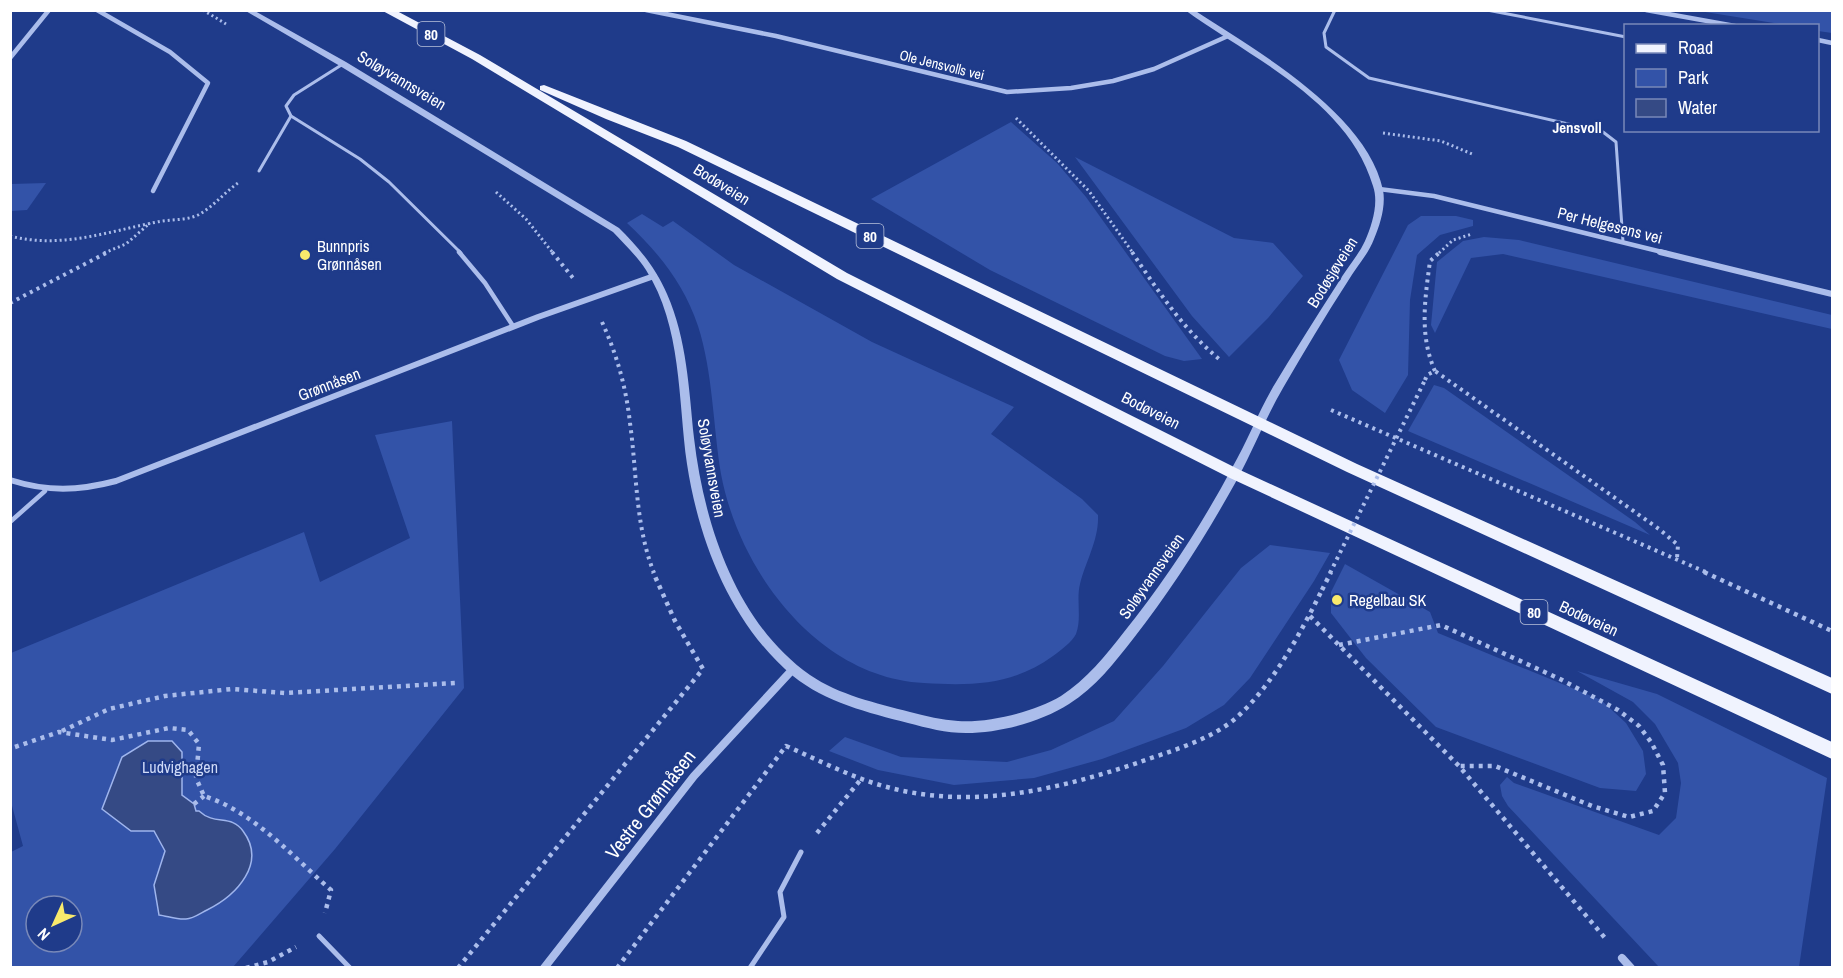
<svg xmlns="http://www.w3.org/2000/svg" width="1843" height="978" viewBox="0 0 1843 978" font-family="'Archivo Narrow',sans-serif">
  <style>
    .green { fill: #3353a8; fill-rule: evenodd }
    .water { fill: #354a85; stroke: #9fb5ed; stroke-width: 1.5 }
    .lines { fill: none; stroke-linecap: round; stroke-linejoin: round }
    .path-far2 { stroke: #abbdeb; stroke-width: 3; stroke-dasharray: 2 3; stroke-linecap: butt }
    .path-far1 { stroke: #abbdeb; stroke-width: 4; stroke-dasharray: 3 4.5; stroke-linecap: butt }
    .path { stroke: #abbdeb; stroke-width: 4.5; stroke-dasharray: 4 5; stroke-linecap: butt }
    .service-far2 { stroke: #abbdeb; stroke-width: 3 }
    .service-far1 { stroke: #abbdeb; stroke-width: 4.5 }
    .service { stroke: #abbdeb; stroke-width: 5 }
    .minor-far2 { stroke: #abbdeb; stroke-width: 4.5 }
    .minor-far1 { stroke: #abbdeb; stroke-width: 6 }
    .minor { stroke: #abbdeb; stroke-width: 8 }
    .tertiary { fill: #abbdeb; fill-rule: evenodd }
    .primary { fill: #f0f3fe; fill-rule: evenodd }
    .path-bridge-far1 { stroke: #abbdeb; stroke-width: 4; stroke-dasharray: 3 4.5; stroke-linecap: butt }
    .path-bridge { stroke: #abbdeb; stroke-width: 4.5; stroke-dasharray: 4 5; stroke-linecap: butt }
    .poi-dot { fill: #f9ea6c; stroke: #1f3b8a; stroke-width: 2 }
    .labels { text-anchor: middle; dominant-baseline: central; stroke-width: 5; stroke-linejoin: round; paint-order: stroke }
    .far-street-label { font-size: 14px; fill: #fff; stroke: #1f3b8a }
    .shield { fill: #1f3b8a; stroke: #bcc4dc; stroke-width: 1.5 }
    .shield-label { font-size: 15px; font-weight: bold; fill: #fff }
    .far-neighbourhood-label { font-size: 15px; font-weight: bold; fill: #fff; stroke: #1f3b8a }
    .street-label { font-size: 16px; fill: #fff; stroke: #1f3b8a }
    .poi-label { font-size: 16px; fill: #fff; stroke: #1f3b8a; text-anchor: start }
    .park-label { font-size: 16px; fill: #d0dbf8; stroke: #1f3b8a }
    .near-street-label { font-size: 20px; fill: #fff; stroke: #1f3b8a }
  </style>
  <rect width="100%" height="100%" fill="#1f3b8a"/>
  <g class="green">
    <polygon points="1699,11 1832,11 1832,33 1818,31 1818,26 1786,25"/>
    <polygon points="1011,122 1057,163 1086,197 1202,359 1184,361 1165,356 990,270 871,199"/>
    <polygon points="1075,157 1234,238 1273,243 1303,276 1268,318 1229,357 1192,316"/>
    <polygon points="46,183 27,210 11,211 11,184"/>
    <path d="M 642,214 L 663,227 L 673,221 L 734,265 L 872,342 L 1014,407 L 991,434 L 1082,499 L 1098,515 C 1099,540 1086,560 1080,584 C 1076,600 1082,618 1076,634 C 1072,642 1061,650 1053,656 C 1013,685 973,686 924,683 C 818,678 739,571 721,474 C 713,425 713,373 698,326 C 684,284 659,253 627,223 Z"/>
    <polygon points="1421,216 1456,216 1473,220 1473,226 1440,235 1417,255 1410,300 1408,375 1385,413 1352,390 1339,360 1408,225"/>
    <polygon points="1484,237 1519,240 1832,315 1832,329 1503,254 1471,258 1435,333 1431,325 1437,262 1463,241"/>
    <polygon points="1434,385 1444,388 1635,522 1650,535 1408,431"/>
    <path d="M 452,421 L 464,688 L 335,849 L 233,967 L 11,967 L 11,852 L 23,846 L 11,802 L 11,653 L 304,532 L 320,582 L 410,538 L 375,435 ZM 36,906 L 72,906 L 72,942 L 36,942 Z"/>
    <polygon points="1270,545 1330,553 1314,581 1250,678 1224,705 1186,728 1102,759 1034,778 954,785 878,770 829,751 845,737 901,757 1007,762 1051,750 1114,721 1163,666 1241,568"/>
    <polygon points="1345,564 1430,612 1438,633 1601,700 1626,723 1643,751 1646,774 1636,791 1600,788 1436,727 1366,658 1331,613 1331,592"/>
    <polygon points="1577,671 1657,694 1827,778 1799,967 1659,967 1508,806 1502,796 1500,785 1507,777 1514,783 1659,835 1676,818 1681,783 1678,763 1655,724 1633,702"/>
  </g>
  <path class="water" d="M 148,741 L 172,741 L 182,752 L 182,795 L 194,804 L 196,811 L 199,811 C 215,826 231,814 243,831 C 267,863 237,895 207,910 C 201,913 193,919 186,919 C 178,920 167,916 159,915 L 154,885 L 165,851 L 154,831 L 131,831 L 102,809 L 122,757 Z"/>
  <g class="lines">
    <g class="path-far2">
      <polyline points="203,10 226,24"/>
      <polyline points="1016,118 1089,191 1133,253"/>
      <polyline points="1383,133 1441,141 1472,154"/>
      <polyline points="496,192 526,219 553,253"/>
      <path d="M 10,236 C 61,249 106,232 157,222 C 170,219 185,221 198,215 C 213,207 224,193 238,183"/>
      <polyline points="104,253 126,244 150,223"/>
      <polyline points="1439,253 1453,240 1472,234"/>
    </g>
    <g class="path-far1">
      <polyline points="552,252 573,278"/>
      <path d="M 1132,252 C 1158,291 1183,329 1219,359"/>
      <polyline points="10,303 108,252"/>
      <path d="M 602,322 C 617,355 626,387 630,423 C 637,473 635,525 654,573"/>
      <path d="M 1435,371 C 1419,335 1425,299 1430,261 L 1440,252"/>
      <polyline points="1425,380 1427,375 1435,371 1659,529 1678,545 1677,558"/>
      <polyline points="1331,410 1708,573"/>
    </g>
    <g class="path">
      <polyline points="1704,572 1832,631"/>
      <polyline points="1310,616 1459,766 1605,938"/>
      <polyline points="1339,645 1441,625 1560,679 1618,710 1639,726 1651,742 1663,765 1665,793 1653,811 1629,817 1592,806 1495,766 1459,766"/>
      <polyline points="62,731 109,709 165,696 232,689 285,693 455,683"/>
      <path d="M 15,747 L 59,732 L 112,740 L 169,728 L 188,730 L 199,744 L 196,778 L 204,796 C 254,812 292,856 331,890 L 325,913"/>
      <polyline points="194,804 204,796"/>
      <polyline points="817,833 862,778"/>
      <polyline points="246,968 268,962 296,947"/>
      <polyline points="458,968 703,669 675,621 653,572"/>
      <path d="M 617,968 L 786,746 C 819,760 852,778 887,787 C 971,810 1056,790 1137,763 C 1170,751 1209,741 1236,718 C 1273,685 1300,634 1322,590"/>
    </g>
    <g class="service-far2">
      <polyline points="1335,10 1324,33 1326,47 1369,78 1603,132 1616,142 1623,242"/>
      <polyline points="1487,10 1626,37"/>
      <polyline points="343,64 294,95 286,106 291,116 360,159 389,182 461,253"/>
      <polyline points="259,171 291,116"/>
    </g>
    <g class="service-far1">
      <polyline points="459,252 485,283 513,326"/>
      <polyline points="10,522 45,491"/>
    </g>
    <g class="service">
      <polyline points="319,936 350,968"/>
      <polyline points="750,968 784,917 780,892 801,852"/>
    </g>
    <g class="minor-far2">
      <polyline points="97,10 170,52 208,83 153,191"/>
      <polyline points="646,10 776,36 1007,92 1071,88 1113,81 1154,69 1228,36"/>
      <polyline points="1646,10 1735,26"/>
      <polyline points="1818,40 1832,43"/>
      <polyline points="10,58 49,10"/>
      <polyline points="1379,189 1434,196 1666,253"/>
    </g>
    <g class="minor-far1">
      <polyline points="1660,252 1832,294"/>
      <path d="M 10,480 C 48,492 78,491 116,481 L 538,317 L 654,276"/>
    </g>
    <g class="minor">
      <polyline points="1622,958 1631,968"/>
      <polyline points="544,968 694,776 793,669"/>
    </g>
    <path class="tertiary" d="M 244,10 L 253,10 L 346,62 L 619,228 C 639,248 656,268 667,294 C 687,339 689,390 694,438 C 704,524 736,623 810,675 C 839,695 876,703 910,712 C 926,716 942,720 958,721 C 989,723 1034,712 1061,696 C 1086,680 1106,655 1124,632 C 1165,581 1201,526 1232,468 C 1247,442 1258,413 1273,387 C 1294,352 1316,317 1338,283 C 1346,269 1358,256 1365,241 C 1372,225 1379,203 1373,186 C 1348,101 1251,58 1185,10 L 1194,10 C 1255,50 1367,113 1383,190 C 1386,206 1380,225 1374,239 C 1368,255 1356,267 1348,281 C 1325,316 1304,352 1283,388 C 1266,417 1254,448 1238,478 C 1207,534 1173,588 1133,639 C 1115,662 1095,688 1069,704 C 1041,722 1000,733 966,733 C 946,733 927,728 908,723 C 869,713 825,702 793,676 C 731,624 699,542 687,464 C 678,400 682,326 646,270 C 637,256 624,244 613,232 L 340,66 Z"/>
    <g class="primary">
      <polygon points="381,10 395,10 480,55 847,273 1240,470 1832,742 1832,759 1230,478 837,279 472,59"/>
      <polygon points="544,85 686,141 1357,464 1832,678 1832,694 1347,472 678,147 606,119 540,90 540,86"/>
    </g>
    <polyline class="path-bridge-far1" points="1330,573 1425,380"/>
    <polyline class="path-bridge" points="1322,590 1331,572"/>
  </g>
  <g class="poi-dot">
    <circle cx="305" cy="255" r="6"/>
    <circle cx="1337" cy="600" r="6"/>
  </g>
  <g class="labels">
    <g class="far-street-label">
      <text transform="translate(942 65) rotate(14)">Ole Jensvolls vei</text>
    </g>
    <g class="shield">
      <rect x="417.5" y="22" width="27" height="24" rx="4.5"/>
      <rect x="856.5" y="224" width="27" height="24" rx="4.5"/>
      <rect x="1520.5" y="600" width="27" height="24" rx="4.5"/>
    </g>
    <g class="shield-label">
      <text x="431" y="34">80</text>
      <text x="870" y="236">80</text>
      <text x="1534" y="612">80</text>
    </g>
    <g class="far-neighbourhood-label">
      <text x="1577" y="127">Jensvoll</text>
    </g>
    <g class="street-label">
      <text transform="translate(402 80) rotate(31)">Soløyvannsveien</text>
      <text transform="translate(722 184) rotate(32)">Bodøveien</text>
      <text transform="translate(1610 225) rotate(14)">Per Helgesens vei</text>
      <text transform="translate(1332 272) rotate(-58)">Bodøsjøveien</text>
      <text transform="translate(329 384) rotate(-21)">Grønnåsen</text>
      <text transform="translate(1151 410) rotate(27)">Bodøveien</text>
      <text transform="translate(712 468) rotate(80)">Soløyvannsveien</text>
      <text transform="translate(1151 576) rotate(-55)">Soløyvannsveien</text>
      <text transform="translate(1589 618) rotate(25)">Bodøveien</text>
    </g>
    <g class="poi-label">
      <text x="317" y="246">Bunnpris<tspan x="317" dy="18">Grønnåsen</tspan></text>
      <text x="1349" y="600">Regelbau SK</text>
    </g>
    <g class="park-label">
      <text x="180" y="767">Ludvighagen</text>
    </g>
    <g class="near-street-label">
      <text transform="translate(650 804) rotate(-52)">Vestre Grønnåsen</text>
    </g>
  </g>
  <rect width="1843" height="978" fill="none" stroke="#ffffff" stroke-width="24"/>
  <rect x="1624" y="24" width="195" height="108" fill="#1f3b8a" stroke="#7989b9" stroke-width="1.5"/>
  <rect x="1636" y="44" width="30" height="9" fill="#f0f3fe" stroke="#7989b9" stroke-width="1.5"/>
  <text x="1678" y="54" font-size="18" fill="#ffffff">Road</text>
  <rect x="1636" y="69" width="30" height="18" fill="#3353a8" stroke="#7989b9" stroke-width="1.5"/>
  <text x="1678" y="84" font-size="18" fill="#ffffff">Park</text>
  <rect x="1636" y="99" width="30" height="18" fill="#354a85" stroke="#7989b9" stroke-width="1.5"/>
  <text x="1678" y="114" font-size="18" fill="#ffffff">Water</text>
  <g transform="translate(54 924) rotate(225)"><circle r="28" fill="#1f3b8a" stroke="#7989b9" stroke-width="1.5"/>
  <path d="M0-4.5L10 22L0 15L-10 22Z" fill="#f9ea6c"/>
  <text y="-9" font-size="16" font-weight="bold" text-anchor="middle" fill="#ffffff">N</text>
  </g>
</svg>
